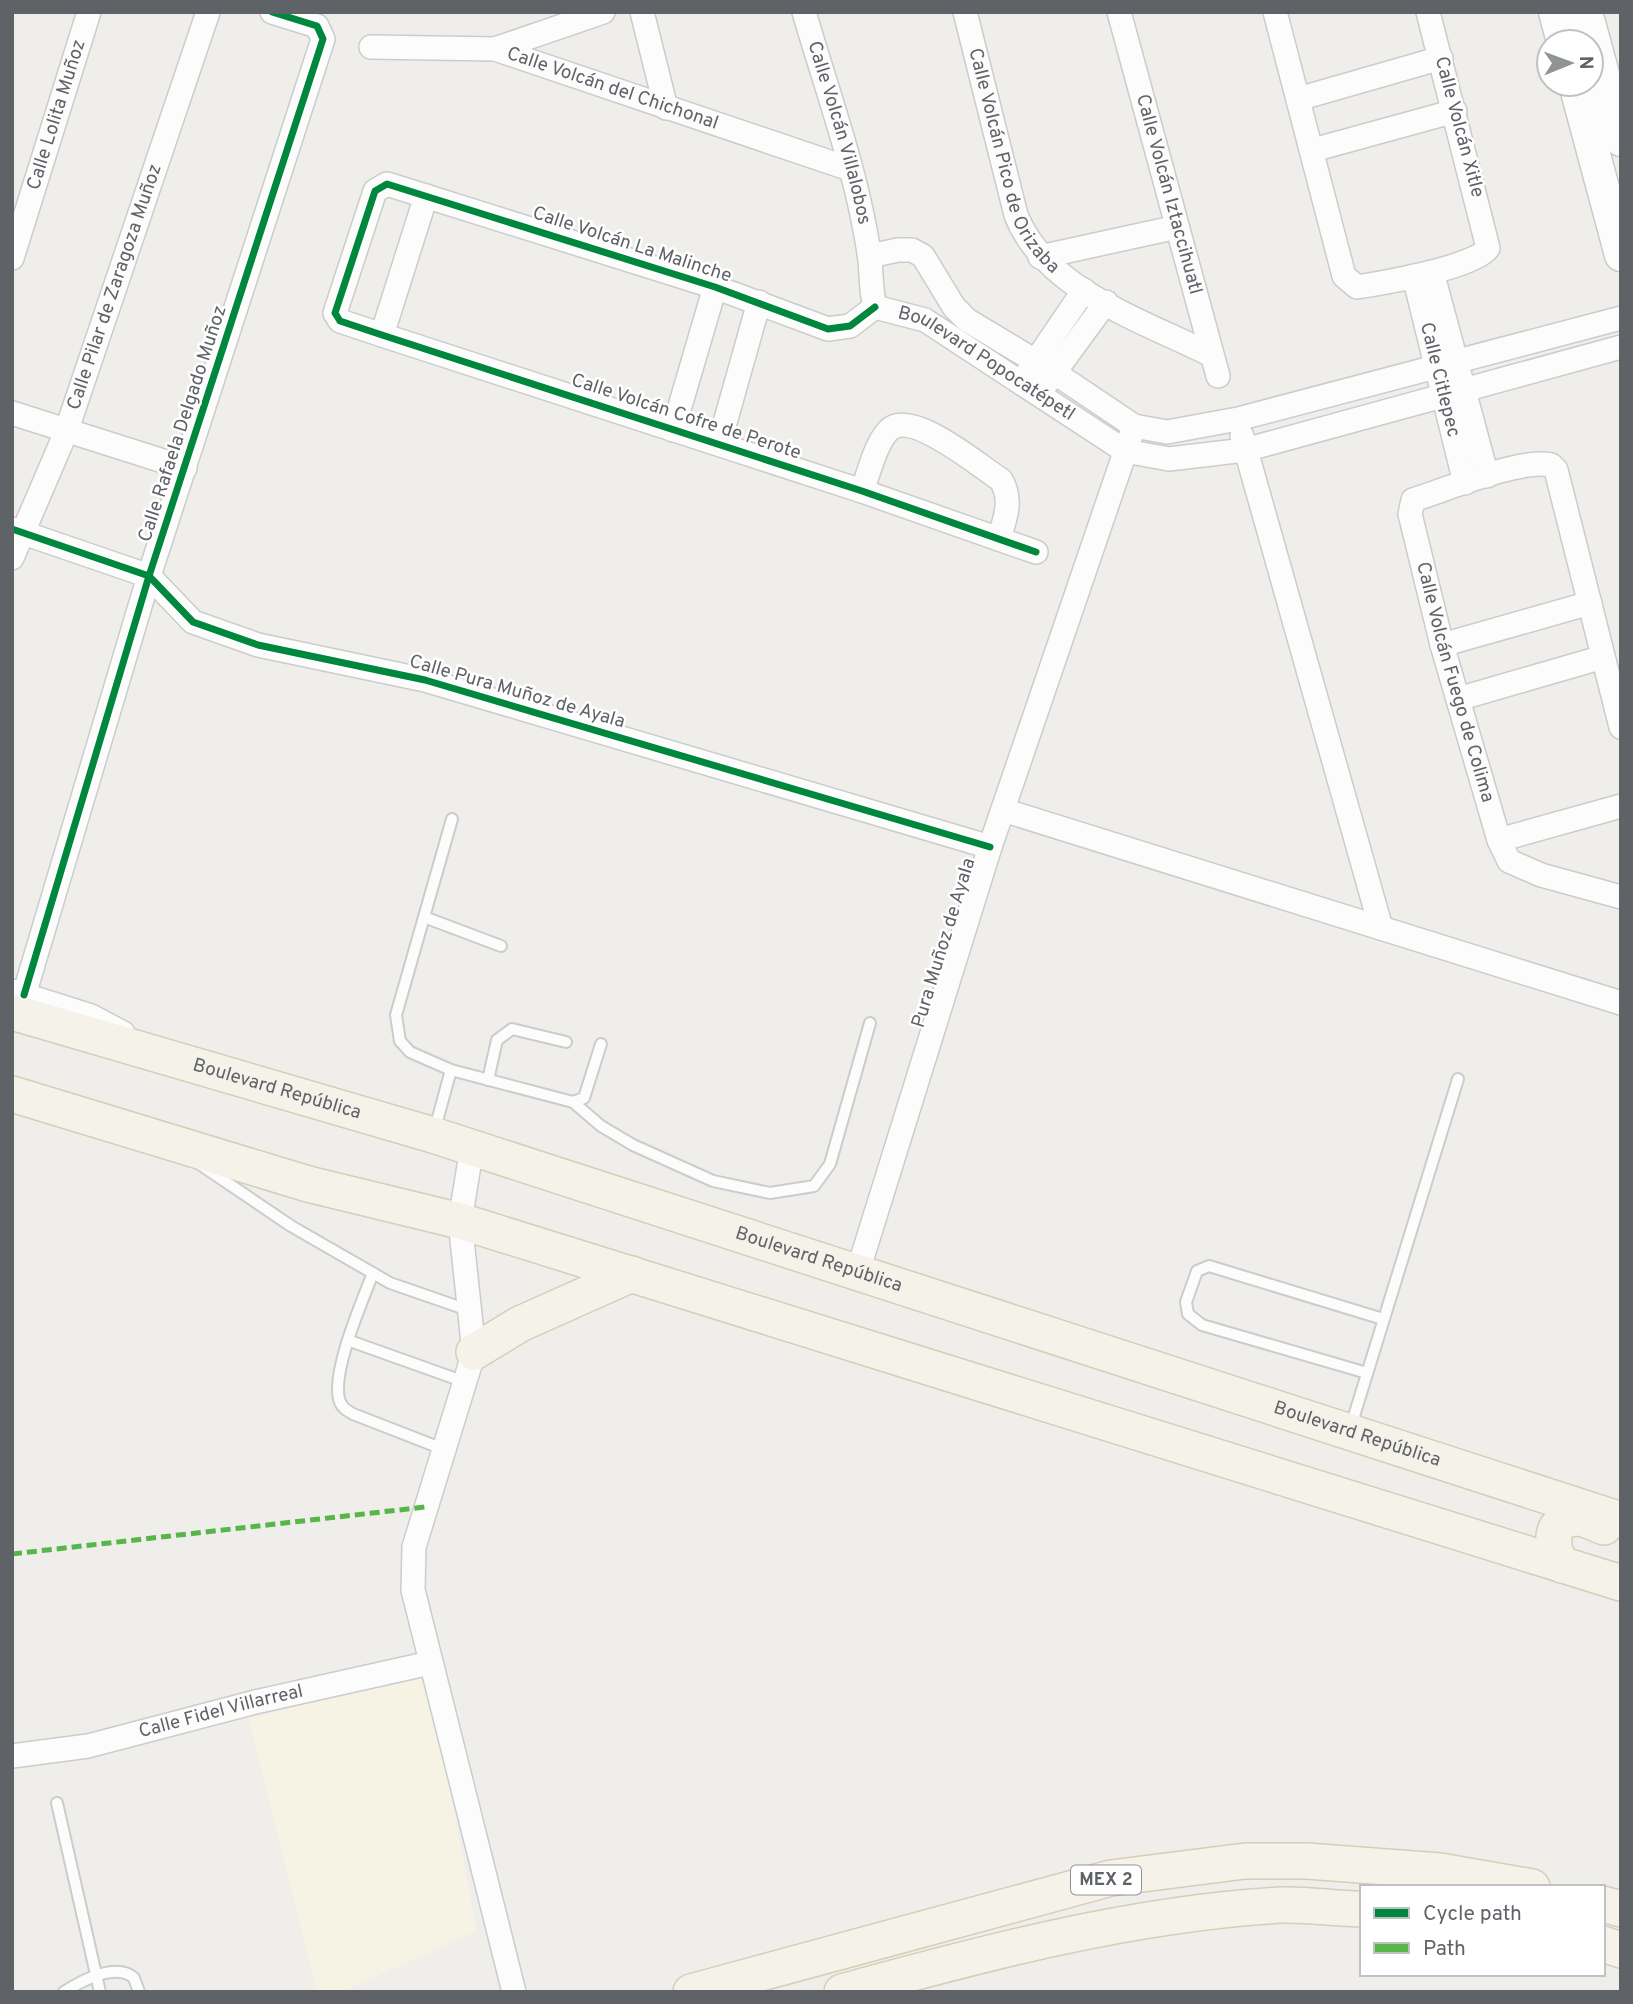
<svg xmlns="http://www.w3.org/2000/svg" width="1633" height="2004" viewBox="0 0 1633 2004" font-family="Overpass,sans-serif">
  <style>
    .commercial { fill: #f7f3e4 }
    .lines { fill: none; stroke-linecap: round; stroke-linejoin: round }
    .service-casing { stroke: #cbcccc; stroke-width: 14 }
    .minor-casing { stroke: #cbcccc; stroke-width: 26 }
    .secondary-casing { stroke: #cacacb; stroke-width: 35 }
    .primary-casing { stroke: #d7ceb8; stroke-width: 38 }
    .service { stroke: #fdfcfc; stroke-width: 10 }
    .minor { stroke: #fdfcfc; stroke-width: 23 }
    .secondary { stroke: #fdfcfc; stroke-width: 32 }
    .primary { stroke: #f4f2e9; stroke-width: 35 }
    .quiet { stroke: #58b549; stroke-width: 5; stroke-dasharray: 10 5; stroke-linecap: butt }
    .cycleway-casing { stroke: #fff; stroke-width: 11 }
    .cycleway { stroke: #00873e; stroke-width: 7 }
    .labels { text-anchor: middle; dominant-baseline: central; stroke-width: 5; stroke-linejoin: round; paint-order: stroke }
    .shield { fill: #fff; stroke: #8f9295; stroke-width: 2 }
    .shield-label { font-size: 18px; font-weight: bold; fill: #5f6368 }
    .street-label { font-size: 19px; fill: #5f6368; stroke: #fff }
  </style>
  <rect width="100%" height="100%" fill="#efeeea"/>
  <polygon class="commercial" points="427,1671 477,1931 341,1992 317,1992 249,1719"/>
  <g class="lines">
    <g class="service-casing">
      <g id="service">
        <polyline points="452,819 396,1015 400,1041 410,1052 451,1070 573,1102 601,1126 633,1145 713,1181 770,1193 814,1186 830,1164 870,1023"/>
        <polyline points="424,917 501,946"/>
        <polyline points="488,1080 497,1040 512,1029 566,1042"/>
        <polyline points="573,1102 584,1098 601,1044"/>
        <polyline points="434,1132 451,1070"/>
        <polyline points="201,1165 291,1226 390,1283 468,1310"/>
        <path d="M 373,1273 C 362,1302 332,1370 339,1399 C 341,1407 346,1410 353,1414 L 443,1449"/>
        <polyline points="350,1341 465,1382"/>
        <polyline points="1367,1373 1202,1325 1188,1314 1186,1302 1197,1271 1209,1266 1383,1319"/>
        <polyline points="1350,1429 1458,1079"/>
        <polyline points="57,1803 100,1992"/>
        <path d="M 64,1992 C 81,1981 116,1962 134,1978 L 139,1992"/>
      </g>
    </g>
    <g class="minor-casing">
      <g id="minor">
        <polyline points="642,12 666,108"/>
        <path id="s1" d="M 804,12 C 827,91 857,172 869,253 C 872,271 870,289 875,307"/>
        <path id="s2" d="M 965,12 L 1016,215 C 1045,290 1144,321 1211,355"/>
        <path id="s3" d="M 1119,12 L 1218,376"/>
        <path d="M 1275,12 L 1344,276 L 1357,287 C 1382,283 1476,267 1488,248 L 1428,12"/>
        <path id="s4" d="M 371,47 L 495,49 L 850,169"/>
        <polyline points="495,49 603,12"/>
        <polyline points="1298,99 1441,58"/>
        <polyline points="1313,150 1455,111"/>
        <polyline points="870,256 898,250 912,250 923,256 954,307 967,320 1055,373 1134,426 1167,432 1238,419 1621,318"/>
        <polyline points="1040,257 1177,227"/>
        <path id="s5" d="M 12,258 L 89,12"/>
        <polyline points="1432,272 1487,476"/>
        <path id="s6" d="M 1414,276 L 1465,483"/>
        <polyline points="875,307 850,326 828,329 715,287 387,184 375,191 335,313 340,321 382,335 862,491 1036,552"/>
        <path id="s7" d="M 875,307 L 925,320 L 1125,451 L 1169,459 L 1245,450 L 1621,347"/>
        <polyline points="382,335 426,196"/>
        <polyline points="1027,374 1084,290"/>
        <polyline points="1046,384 1106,302"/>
        <polyline points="12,413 185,468"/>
        <polyline points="673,430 715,287"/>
        <polyline points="1242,436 1381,928"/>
        <polyline points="719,444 759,302"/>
        <path d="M 862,491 C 869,473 875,445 888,431 C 910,407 979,466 1001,480 C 1013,501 1005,518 999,539"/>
        <polyline points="12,529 149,576 193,622 258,645 425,680 990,847"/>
        <path id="s8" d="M 12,558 L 66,432 L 208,12"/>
        <polyline points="1442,645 1590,603"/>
        <polyline points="1458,699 1603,657"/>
        <path id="s9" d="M 1621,727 L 1556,470 L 1551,465 C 1521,458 1445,490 1413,500 L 1410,514 L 1442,645 L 1499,840 L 1509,861 L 1541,875 L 1621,897"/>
        <polyline points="1003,810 1621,1003"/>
        <polyline points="1499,840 1621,806"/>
        <polyline points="12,991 91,1016 123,1033"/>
        <polyline points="24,995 149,576 323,39 317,26 272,12"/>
        <polyline points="472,1147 460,1221 474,1352 414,1547 413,1590 514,1992"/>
        <polyline points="857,1274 990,847 1134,426"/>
        <path id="s10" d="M 12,1756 L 88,1746 L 255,1702 L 430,1663"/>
      </g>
    </g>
    <g class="secondary-casing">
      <g id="secondary">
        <polyline points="1555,12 1563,42"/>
        <polyline points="1586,12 1621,140"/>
        <polyline points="1575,84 1621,255"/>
      </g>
    </g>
    <g class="primary-casing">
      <g id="primary">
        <path id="s11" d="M 12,1012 L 433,1135 L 1621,1520"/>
        <polyline points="12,1094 308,1184 460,1221 1621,1583"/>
        <polyline points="474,1352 520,1324 632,1274"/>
        <path d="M 1562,1565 C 1550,1547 1548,1519 1577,1518 C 1585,1518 1596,1524 1604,1527"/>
        <polyline points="1603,1904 1621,1909"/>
        <polyline points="1603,1944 1621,1950"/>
        <polyline points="691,1992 1111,1878 1245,1861 1307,1861 1440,1871 1532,1887"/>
        <path d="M 842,1992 C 984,1953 1134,1913 1282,1905 C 1308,1904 1335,1909 1362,1909"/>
      </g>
    </g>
    <use href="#service" class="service"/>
    <use href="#minor" class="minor"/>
    <use href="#secondary" class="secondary"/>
    <use href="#primary" class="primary"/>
    <polyline class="quiet" points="12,1554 425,1507"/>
    <g class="cycleway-casing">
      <g id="cycleway">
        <polyline points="875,307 850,326 828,329 715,287 387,184 375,191 335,313 340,321 382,335 862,491 1036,552"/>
        <polyline points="12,529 149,576 193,622 258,645 425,680 990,847"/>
        <polyline points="24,995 149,576 323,39 317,26 272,12"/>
      </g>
    </g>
    <use href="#cycleway" class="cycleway"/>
  </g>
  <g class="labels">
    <rect class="shield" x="1071" y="1865.5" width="70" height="29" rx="5"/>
    <g class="shield-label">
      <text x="1106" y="1880">MEX 2</text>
    </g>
    <g class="street-label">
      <text stroke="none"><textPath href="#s4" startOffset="248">Calle Volcán del Chichonal</textPath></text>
      <text stroke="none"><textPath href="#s5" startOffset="150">Calle Lolita Muñoz</textPath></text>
      <text transform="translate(1459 127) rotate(75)">Calle Volcán Xitle</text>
      <text stroke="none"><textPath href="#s1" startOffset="126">Calle Volcán Villalobos</textPath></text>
      <text stroke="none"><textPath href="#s2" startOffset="158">Calle Volcán Pico de Orizaba</textPath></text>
      <text stroke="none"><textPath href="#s3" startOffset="189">Calle Volcán Iztaccihuatl</textPath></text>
      <text transform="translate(632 245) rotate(18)">Calle Volcán La Malinche</text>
      <text stroke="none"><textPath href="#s8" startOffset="290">Calle Pilar de Zaragoza Muñoz</textPath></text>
      <text stroke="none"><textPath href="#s7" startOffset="126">Boulevard Popocatépetl</textPath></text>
      <text stroke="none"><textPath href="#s6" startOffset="107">Calle Citlepec</textPath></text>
      <text transform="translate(686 417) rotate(18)">Calle Volcán Cofre de Perote</text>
      <text transform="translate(183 424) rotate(-72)">Calle Rafaela Delgado Muñoz</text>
      <text stroke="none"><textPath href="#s9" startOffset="604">Calle Volcán Fuego de Colima</textPath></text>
      <text transform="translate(517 692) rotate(16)">Calle Pura Muñoz de Ayala</text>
      <text transform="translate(944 943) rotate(-73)">Pura Muñoz de Ayala</text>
      <text stroke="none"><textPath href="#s11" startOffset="276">Boulevard República</textPath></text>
      <text stroke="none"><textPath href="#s11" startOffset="844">Boulevard República</textPath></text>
      <text stroke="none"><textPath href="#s11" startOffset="1410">Boulevard República</textPath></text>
      <text stroke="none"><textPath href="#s10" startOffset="214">Calle Fidel Villarreal</textPath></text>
    </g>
  </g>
  <rect width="1633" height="2004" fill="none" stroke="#5f6368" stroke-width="28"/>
  <rect x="1360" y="1885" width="245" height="91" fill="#ffffff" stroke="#bfc1c3" stroke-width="2"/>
  <rect x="1374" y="1908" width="35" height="10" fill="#00873e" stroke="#bfc1c3" stroke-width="2"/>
  <text x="1423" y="1920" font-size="21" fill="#5f6368">Cycle path</text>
  <rect x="1374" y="1943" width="35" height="10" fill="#58b549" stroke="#bfc1c3" stroke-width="2"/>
  <text x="1423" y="1955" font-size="21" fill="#5f6368">Path</text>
  <g transform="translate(1570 63) rotate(89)"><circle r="33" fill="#ffffff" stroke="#bfc1c3" stroke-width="2"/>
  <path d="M0-5L12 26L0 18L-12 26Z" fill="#919496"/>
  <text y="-10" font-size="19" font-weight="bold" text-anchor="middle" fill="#5f6368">N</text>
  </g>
</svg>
